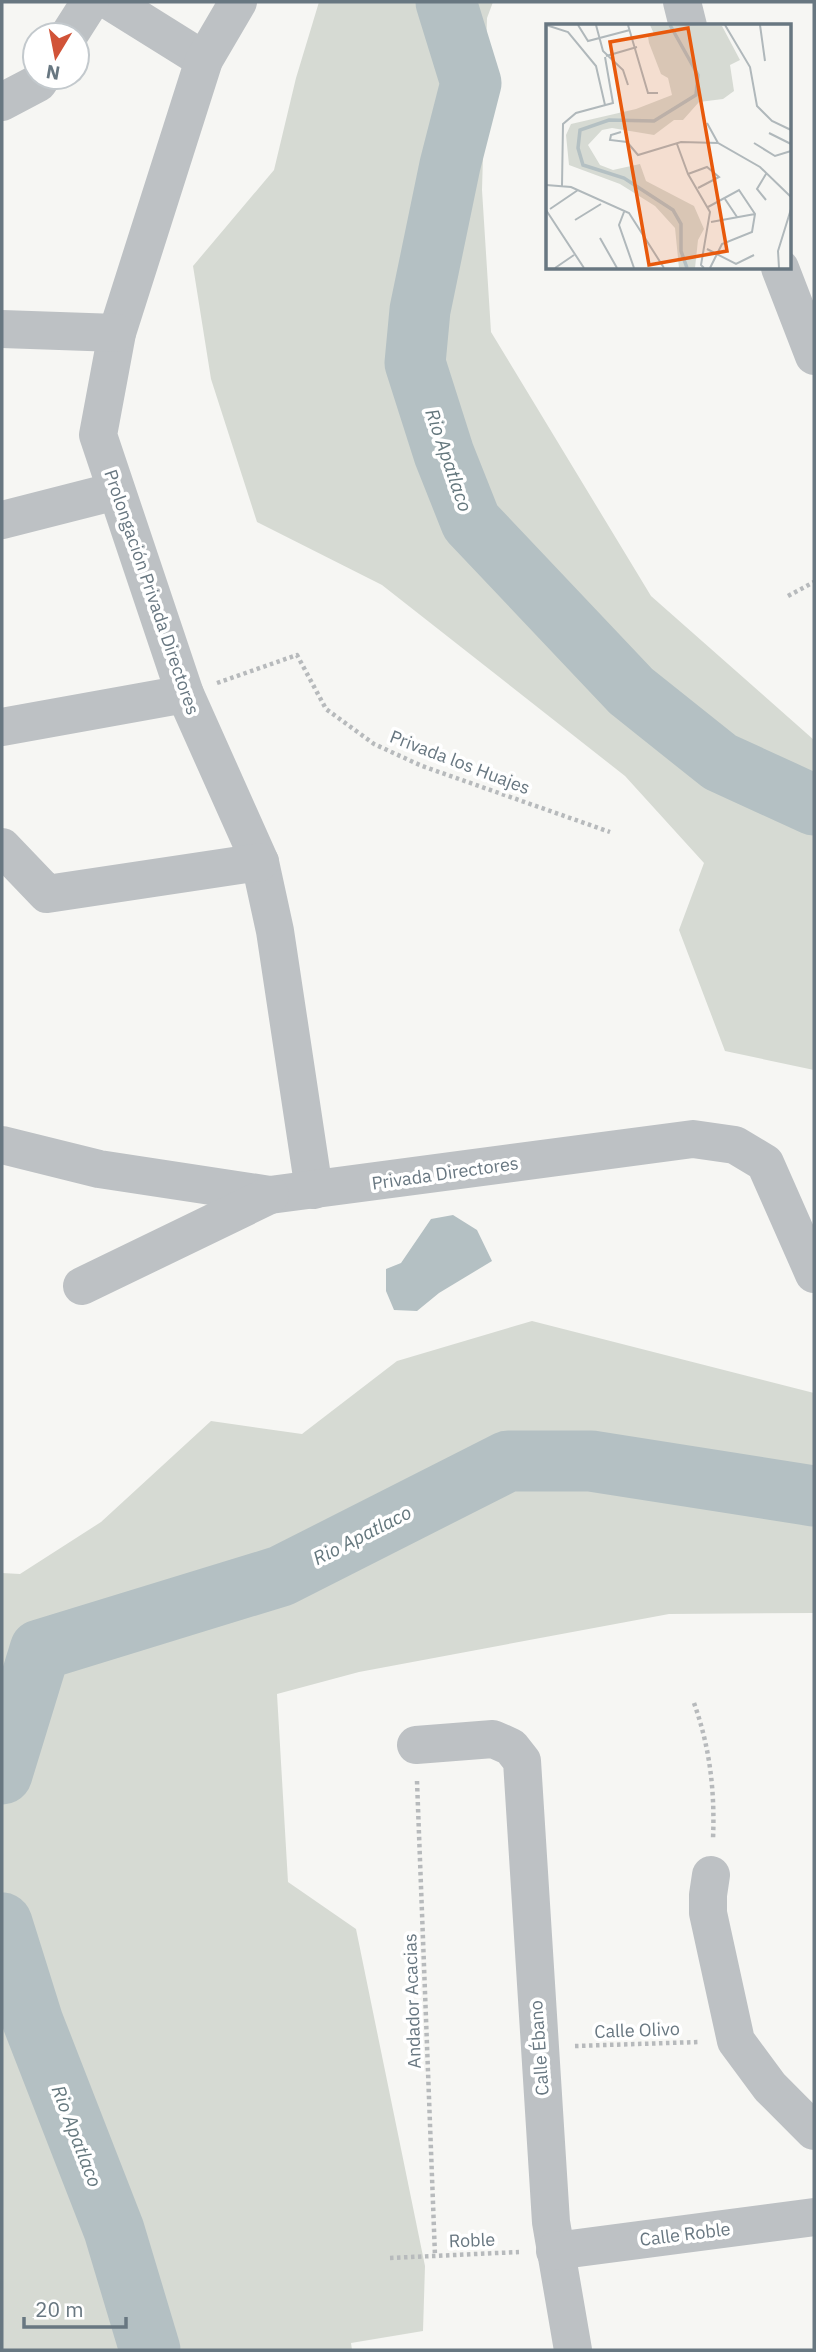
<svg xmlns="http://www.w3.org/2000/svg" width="816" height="2352" viewBox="0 0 816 2352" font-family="'IBM Plex Sans',sans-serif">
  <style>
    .green { fill: #d6dad3 }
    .water { fill: #b4c0c3 }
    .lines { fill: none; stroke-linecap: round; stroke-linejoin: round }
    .river { stroke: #b4c0c3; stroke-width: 61 }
    .path { stroke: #b7babc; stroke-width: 4.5; stroke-dasharray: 3.5 3.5; stroke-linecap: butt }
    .minor { stroke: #bdc1c4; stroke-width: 38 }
    .labels { text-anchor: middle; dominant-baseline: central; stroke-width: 7; stroke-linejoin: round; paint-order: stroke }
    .street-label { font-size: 18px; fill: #687781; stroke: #fff }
    .water-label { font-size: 19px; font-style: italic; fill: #64777d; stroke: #fff }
    .inset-river { fill: none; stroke: #b4c0c3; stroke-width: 3.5 }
    .inset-road { fill: none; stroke: #b0b8bb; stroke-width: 2 }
    .view { fill: #e8590c; fill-opacity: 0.15; stroke: #e8590c; stroke-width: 3.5 }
    .inset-edge { fill: none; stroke: #687781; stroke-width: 3.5 }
  </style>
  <rect width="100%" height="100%" fill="#f6f6f3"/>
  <g class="green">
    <polygon points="319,2 493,2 487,18 482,190 491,332 651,596 814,740 814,1070 725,1051 679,930 704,863 625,776 382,585 257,522 211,379 193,266 274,170 296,78"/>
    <polygon points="532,1321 814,1393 814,1613 669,1614 359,1672 277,1694 288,1882 356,1929 425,2266 423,2331 351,2343 352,2350 2,2350 2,1573 20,1574 101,1522 211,1421 302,1434 397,1361"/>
  </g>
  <polygon class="water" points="453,1215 477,1230 492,1261 439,1293 417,1311 394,1310 386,1291 386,1269 401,1263 431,1219"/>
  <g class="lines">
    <g class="river">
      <polyline points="446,2 471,83 450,165 420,310 415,363 444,454 471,522 631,691 720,762 814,805"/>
      <polyline points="2,1774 40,1650 281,1576 508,1461 591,1461 814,1496"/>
      <polyline points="2,1923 33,2022 114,2230 150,2350"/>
    </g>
    <g class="path">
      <polyline points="788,596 814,582"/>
      <polyline points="217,683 297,655 326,709 374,744 422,766 610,832"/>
      <path d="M 694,1703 C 710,1748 715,1791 713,1839"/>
      <polyline points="417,1781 435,2256"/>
      <polyline points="575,2046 699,2042"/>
      <polyline points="390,2258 519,2252"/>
    </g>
    <g class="minor">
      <polyline points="111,2 204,60"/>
      <polyline points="238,2 204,60 117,333 98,435 185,694 260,862 275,931 314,1190"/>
      <polyline points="682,2 688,26"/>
      <polyline points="69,35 90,2"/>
      <polyline points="2,102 38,83 42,77"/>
      <polyline points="780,268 814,356"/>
      <polyline points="2,329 117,333"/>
      <polyline points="2,520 116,491"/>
      <polyline points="2,727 185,694"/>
      <polyline points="2,847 47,894 260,862"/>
      <polyline points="2,1145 99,1169 270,1195 693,1139 735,1145 765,1163 814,1274"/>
      <polyline points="82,1286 270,1195"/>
      <polyline points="416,1745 493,1739 511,1747 522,1761 551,2222 573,2350"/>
      <polyline points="711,1875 708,1895 708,1913 736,2041 770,2087 814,2131"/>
      <polyline points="555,2251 814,2217"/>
    </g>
  </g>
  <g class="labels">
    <g class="street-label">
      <text transform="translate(152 592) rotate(71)">Prolongación Privada Directores</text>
      <text transform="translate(460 762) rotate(21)">Privada los Huajes</text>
      <text transform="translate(445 1173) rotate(-8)">Privada Directores</text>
      <text transform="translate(412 2001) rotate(-92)">Andador Acacias</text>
      <text transform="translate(637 2030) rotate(-2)">Calle Olivo</text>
      <text transform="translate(539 2048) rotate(-94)">Calle Ébano</text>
      <text transform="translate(685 2234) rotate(-7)">Calle Roble</text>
      <text transform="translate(472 2240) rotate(-2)">Roble</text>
    </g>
    <g class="water-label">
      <text transform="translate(449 460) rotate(71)">Rio Apatlaco</text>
      <text transform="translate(362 1535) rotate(-27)">Rio Apatlaco</text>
      <text transform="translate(77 2136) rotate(69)">Rio Apatlaco</text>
    </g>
  </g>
  <g transform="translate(546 24)">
    <rect width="245" height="245" fill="#f6f6f3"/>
    <path d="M 104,1 L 176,2 L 194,36 L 184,41 L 188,67 L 177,75 L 153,78 L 137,96 L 128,96 L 108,111 L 66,104 L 56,106 L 42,121 L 54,141 L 67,146 L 94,140 L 100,157 L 148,182 L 158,205 L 152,216 L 149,244 L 133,244 L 129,204 L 109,182 L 74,160 L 23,141 L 20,111 L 25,100 L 90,85 L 126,71 L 122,54 L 115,50 L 103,19 L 102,13 L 108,10 Z" fill="#d6dad3"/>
    <path class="inset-river" d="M 124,1 L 152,51 L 150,71 L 108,97 L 63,96 L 34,106 L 32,124 L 37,141 L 78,154 L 127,186 L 135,200 L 135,227 L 141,244"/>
    <path class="inset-road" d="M 0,1 L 22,8 L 50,42 L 59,81M 32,1 L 42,17 L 84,6M 50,1 L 57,27 L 77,46 L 82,61M 82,1 L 102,69 L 112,69M 179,1 L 204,43 L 211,82 L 226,97 L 245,106M 214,1 L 219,37M 60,32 L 91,23M 0,77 L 0,101M 161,99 L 172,119M 75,108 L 65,111 L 64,116 L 81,118 L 92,131 L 135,118 L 172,119 L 214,143 L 245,173M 223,109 L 245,120M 208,119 L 229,132 L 245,127M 131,120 L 142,150 L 164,188 L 155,241 L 158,244M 142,150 L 161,143 L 173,153 L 152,164M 220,150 L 211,165 L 220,176M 0,161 L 25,163 L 83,189 L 118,244M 16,162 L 17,100 L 30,89 L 67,79 L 59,33M 179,175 L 191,193M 162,183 L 193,166 L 209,190 L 206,208 L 176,220 L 164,244M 4,185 L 32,166M 0,186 L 38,244M 78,188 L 73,201 L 88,244M 29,196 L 55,180M 165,198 L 209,190M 54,214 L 71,244M 161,225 L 190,240 L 208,231M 9,244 L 28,231M 233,244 L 232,227 L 245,185"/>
    <path class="view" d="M 142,4 L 181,227 L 103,241 L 64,18 Z"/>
    <rect width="245" height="245" class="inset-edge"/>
  </g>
  <rect width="816" height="2352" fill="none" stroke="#687781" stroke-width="7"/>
  <g transform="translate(56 56) rotate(190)"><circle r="33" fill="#ffffff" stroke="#c3c9cd" stroke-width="2"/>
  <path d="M0-5L12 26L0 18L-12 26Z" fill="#d15338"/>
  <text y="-10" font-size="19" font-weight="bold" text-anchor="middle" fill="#687781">N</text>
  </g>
  <path d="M24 2317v10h102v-10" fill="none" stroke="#687781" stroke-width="3.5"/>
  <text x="35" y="2317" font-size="21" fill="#687781" stroke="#ffffff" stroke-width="5" paint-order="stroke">20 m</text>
</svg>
